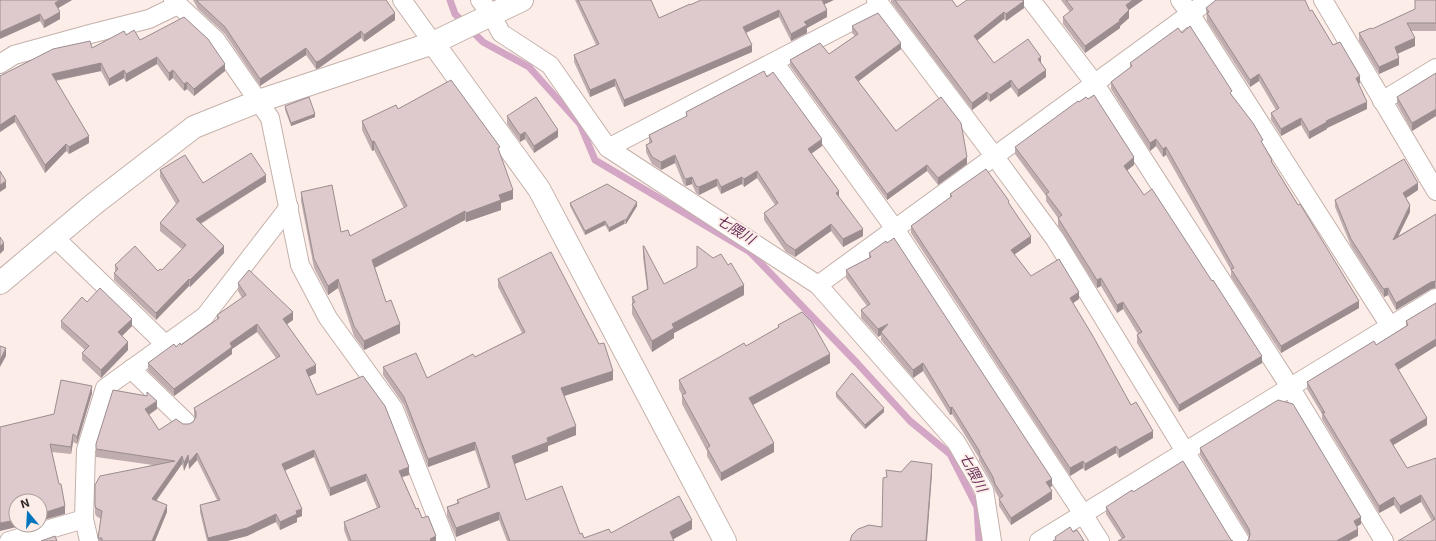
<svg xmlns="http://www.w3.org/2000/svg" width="1436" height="541" viewBox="0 0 1436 541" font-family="Inter,'Noto Sans JP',sans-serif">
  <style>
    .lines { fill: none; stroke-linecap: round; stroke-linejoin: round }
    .stream { stroke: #d2a6c4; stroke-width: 7 }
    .minor-casing { stroke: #c4b1ab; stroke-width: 20 }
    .tertiary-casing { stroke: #c4b1ab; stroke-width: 24 }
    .minor { stroke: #fff; stroke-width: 18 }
    .tertiary { stroke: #fff; stroke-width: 22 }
    .wall { fill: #bfadaf }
    .shaded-wall { fill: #9b8d8f }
    .building { fill: #dec9cc; stroke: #9b8d8f }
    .labels { text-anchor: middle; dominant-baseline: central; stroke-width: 4; stroke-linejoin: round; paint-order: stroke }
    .water-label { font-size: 14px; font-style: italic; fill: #663058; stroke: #fdede8 }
  </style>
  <rect width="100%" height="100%" fill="#fdede8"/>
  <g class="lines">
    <polyline class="stream" points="450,0 455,14 483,42 529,67 580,124 595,160 750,252 857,363 910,421 950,454 977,507 979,541"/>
    <g class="minor-casing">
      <g id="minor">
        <polyline points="173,0 216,40 270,118 300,265 328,318 394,409 446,541"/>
        <polyline points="402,0 433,43"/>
        <polyline points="480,0 491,14 501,33 550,65 608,148"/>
        <polyline points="876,0 881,6 608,148 818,285 1209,0"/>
        <polyline points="1031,0 1095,84 1290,387 1384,541"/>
        <polyline points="1180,0 1191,15 1390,326"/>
        <polyline points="1323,0 1436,191"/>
        <polyline points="881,6 995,157 1055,239 1240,541"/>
        <polyline points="774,62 895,229 1083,514 1100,541"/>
        <polyline points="0,64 14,55 90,34 149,19 178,5"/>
        <polyline points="1382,101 1436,68"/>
        <polyline points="54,237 166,345"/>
        <polyline points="818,285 956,442 984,490 992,541"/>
        <polyline points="131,369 186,422"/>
        <polyline points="9,541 84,519"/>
        <polyline points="89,541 84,519 86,450 105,388 205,316 289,207"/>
        <polyline points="1039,541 1436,298"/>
      </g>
    </g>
    <g class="tertiary-casing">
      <g id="tertiary">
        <polyline points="433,43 539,189 725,541"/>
        <polyline points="0,283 94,204 194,127 259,101 433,43 522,0"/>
      </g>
    </g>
    <use href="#minor" class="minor"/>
    <use href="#tertiary" class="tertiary"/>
  </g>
  <g class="wall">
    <polygon points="0,0 72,0 58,8 60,19 44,28 40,21"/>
    <polygon points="193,0 386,0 395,20 364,42 361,38 319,68 316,69 306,55 260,86 225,34 198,9"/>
    <polygon points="575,0 651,0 659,18 690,5 824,5 827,17 807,28 807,33 791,41 779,17 746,33 752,52 624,107 615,86 590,97 574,62 574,55 596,45"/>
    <polygon points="891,0 952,0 957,7 1024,8 1006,21 1004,19 977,40 994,63 1041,64 1046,77 1018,97 1011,87 990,102 987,99 972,110 891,2"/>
    <polygon points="1061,0 1143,0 1129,10 1129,18 1120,26 1120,28 1085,53 1063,24 1063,17 1070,12"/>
    <polygon points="1436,0 1436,31 1411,31 1415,46 1397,53 1399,65 1379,74 1359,41 1359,33 1372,29"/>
    <polygon points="1215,1 1310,11 1333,45 1360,83 1358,84 1367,109 1327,128 1327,129 1309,139 1301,125 1281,136 1271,120 1271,113 1276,110 1259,81 1250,87 1207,21 1206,8"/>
    <polygon points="852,26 901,49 858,81 896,131 967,164 938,185 927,171 887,200 790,66 790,60 829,54 855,36 852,33"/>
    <polygon points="126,35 140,40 225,71 194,96 187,89 184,91 173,78 169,81 157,64 126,82 124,78 109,86 101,71 56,81 89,143 69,154 66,151 45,173 15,122 0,132 0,76 92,48"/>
    <polygon points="1130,63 1232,96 1263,145 1272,162 1359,308 1281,353 1231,277 1231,270 1166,155 1163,157 1156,146 1150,151 1111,89 1111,82 1130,68"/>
    <polygon points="1436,73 1436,116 1412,131 1397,104 1397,97"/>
    <polygon points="767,77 822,146 811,154 839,197 863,236 843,247 831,231 795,257 786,252 764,220 764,213 775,205 757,178 744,187 742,184 721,194 717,186 699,195 696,193 692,184 686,186 684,185 675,163 661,170 652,164 646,152 646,145 649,143 649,135 686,117 686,112"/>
    <polygon points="285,106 315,117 291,126 285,110"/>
    <polygon points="398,109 500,154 513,199 501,203 501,210 466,222 465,220 375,268 386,302 400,333 364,350 354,336 338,288 328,295 314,268 301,201 301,192 341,232 350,236 404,208 374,150 372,151 362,130 362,121"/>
    <polygon points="507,116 558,137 534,153 525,139 520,142 507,124"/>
    <polygon points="1015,147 1134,165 1127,170 1144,195 1262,363 1179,412 1137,343 1137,335 1138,334 1123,309 1117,313 1101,286 1097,288 1058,226 1058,218 1046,201 1046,196 1015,154"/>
    <polygon points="160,170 203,183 266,182 201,224 224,253 190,287 189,286 156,320 114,280 114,273 115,272 115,265 158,271 162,270 182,249 160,231 160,223 176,204 160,177"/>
    <polygon points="1418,190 1406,198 1410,212 1398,236 1436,214 1436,288 1431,289 1396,310 1388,295 1384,297 1382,294 1351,246 1335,207 1335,200"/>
    <polygon points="950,194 1009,203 1031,243 1014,254 1031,276 1079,299 1073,303 1131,405 1153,438 1119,458 1116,453 1085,471 1083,468 1070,476 911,233 911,226 950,198"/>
    <polygon points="570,203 637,206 626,224 624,224 609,232 605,225 585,235 570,206"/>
    <polygon points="643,246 664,284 744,295 674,333 674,338 652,352 632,314 632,297 647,289 643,257"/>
    <polygon points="869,253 1052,486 1050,488 1052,499 1011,525 999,506 999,498 995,491 993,485 979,460 979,458 952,414 950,415 923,371 913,378 881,340 881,335 878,337 861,318 861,310 867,306 846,278 846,270 869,258"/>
    <polygon points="498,279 613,380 564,396 576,435 548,446 548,451 514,464 526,500 580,534 584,538 611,533 692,529 673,539 674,541 507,541 499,520 456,537 447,516 447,507 457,503 457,500 488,488 475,450 428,467 404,405 383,375 383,367 427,378 475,357 522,333 498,287"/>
    <polygon points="238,283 293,320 287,324 316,373 308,377 317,395 409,475 402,477 416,509 422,518 436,541 348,541 344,530 344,522 377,508 366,481 330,496 314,457 285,470 302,516 297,518 297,522 280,530 276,522 247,536 227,541 207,541 200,512 200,505 217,500 197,460 189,469 188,462 184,471 182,464 157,500 167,512 155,541 98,541 101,519 96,516 95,513 95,485 153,465 96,457 96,444 157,409 149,415 159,430 183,424 189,424 193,422 195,418 194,416 194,408 276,358 257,332 232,349 232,354 174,396 148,371 148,363 176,347 181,345 217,320 217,315 242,298 238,291"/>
    <polygon points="87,302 132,326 122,336 128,350 101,378 82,360 82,353 85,350 61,328 61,321"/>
    <polygon points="1436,303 1436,347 1436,346 1398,370 1427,425 1393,445 1407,468 1436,458 1436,541 1432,521 1421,502 1400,514 1394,505 1379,513 1322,419 1322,414 1307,389 1307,382 1376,345 1406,326 1406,321"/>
    <polygon points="778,325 830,363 753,405 774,452 721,481 707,456 707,451 682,404 682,395 679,389 679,380 746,346 778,328"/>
    <polygon points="92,393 77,444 73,442 71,454 52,452 65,514 11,425 54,414"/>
    <polygon points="836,393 884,412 865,429 836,397"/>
    <polygon points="1200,448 1361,524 1357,527 1358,536 1249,539 1249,536 1200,455"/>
    <polygon points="1133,492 1231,540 1122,539 1106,514 1106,507"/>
  </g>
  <g class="shaded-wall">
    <polygon points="60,0 72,0 55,10 55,3"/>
    <polygon points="821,0 834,0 821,6"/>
    <polygon points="1133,0 1143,0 1126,12 1126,5"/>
    <polygon points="1024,1 1024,8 1006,21 1006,14"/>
    <polygon points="779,10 779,17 743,34 743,27"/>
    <polygon points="827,10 827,17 807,28 807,33 791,41 791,34 804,22"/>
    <polygon points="1129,10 1129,18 1120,26 1120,28 1085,53 1085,46 1119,20"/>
    <polygon points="60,12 60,19 44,28 44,21"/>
    <polygon points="1004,12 1004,19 974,43 974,36"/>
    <polygon points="395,13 395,20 364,42 364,35"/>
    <polygon points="40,14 40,21 0,39 0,32"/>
    <polygon points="361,31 361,38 319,68 316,69 316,62"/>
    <polygon points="1415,38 1415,46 1395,55 1395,47"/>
    <polygon points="901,43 901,49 855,84 855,77"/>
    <polygon points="752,45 752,52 624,107 624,100"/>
    <polygon points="306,48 306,55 260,86 260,79"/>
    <polygon points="157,57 157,64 126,82 126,74"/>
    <polygon points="1041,57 1041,64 1038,59"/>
    <polygon points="1399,58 1399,65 1379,74 1379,67"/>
    <polygon points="101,63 101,71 52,81 52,74"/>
    <polygon points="225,64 225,71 194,96 194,89"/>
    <polygon points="124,70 124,78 109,86 109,79"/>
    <polygon points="173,70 173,78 169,81 169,73"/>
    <polygon points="1046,70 1046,77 1018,97 1018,90"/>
    <polygon points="1259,74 1259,81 1250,87 1250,80"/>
    <polygon points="1360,76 1360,83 1356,85 1356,78"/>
    <polygon points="615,79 615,86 590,97 590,90"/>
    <polygon points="1011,80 1011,87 990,102 990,95"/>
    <polygon points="187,82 187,89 184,91 184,84"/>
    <polygon points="987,92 987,99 972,110 972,103"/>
    <polygon points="1367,102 1367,109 1327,128 1327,129 1309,139 1309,132 1326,121"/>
    <polygon points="1436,109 1436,116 1412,131 1412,123"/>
    <polygon points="315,114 315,117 291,126 291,123"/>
    <polygon points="15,115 15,122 0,132 0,125"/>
    <polygon points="1301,118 1301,125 1281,136 1281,129"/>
    <polygon points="558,130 558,137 534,153 534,146"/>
    <polygon points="525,132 525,139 520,142 520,135"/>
    <polygon points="89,136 89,143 69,154 69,147"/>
    <polygon points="822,139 822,146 808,156 808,149"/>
    <polygon points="1156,139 1156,146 1150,151 1150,143"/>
    <polygon points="374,141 374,150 372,151 372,142"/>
    <polygon points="66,144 66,151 45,173 45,165"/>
    <polygon points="1166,147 1166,155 1163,157 1163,149"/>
    <polygon points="675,155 675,163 661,170 661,162"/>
    <polygon points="967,157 967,164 938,185 938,178"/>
    <polygon points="1134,157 1134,165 1124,173 1124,166"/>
    <polygon points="927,165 927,171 887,200 887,194"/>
    <polygon points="757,171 757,178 744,187 744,179"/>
    <polygon points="266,175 266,182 196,226 196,219"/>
    <polygon points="692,177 692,184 686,186 686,179"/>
    <polygon points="742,177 742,184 721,194 721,187"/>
    <polygon points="717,179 717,186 699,195 699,187"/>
    <polygon points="6,181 6,188 0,192 0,185"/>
    <polygon points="1418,183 1418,190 1403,200 1403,193"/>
    <polygon points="513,190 513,199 501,203 501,210 466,222 466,213 499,195"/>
    <polygon points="839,191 839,198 836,193"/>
    <polygon points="637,202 637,206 626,224 626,220"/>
    <polygon points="1410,205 1410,212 1393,247 1393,240"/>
    <polygon points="465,211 465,220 372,269 372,260"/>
    <polygon points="624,220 624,224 609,232 609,228"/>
    <polygon points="605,221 605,225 585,235 585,231"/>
    <polygon points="831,224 831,231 795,257 795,250"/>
    <polygon points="863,229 863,236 843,247 843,239"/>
    <polygon points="1031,236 1031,243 1011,257 1011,250"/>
    <polygon points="4,243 4,250 0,254 0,246"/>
    <polygon points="224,246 224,253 190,287 190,280"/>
    <polygon points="1101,278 1101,286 1097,288 1097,280"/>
    <polygon points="189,279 189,286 156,320 156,313"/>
    <polygon points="338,279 338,288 328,295 328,286"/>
    <polygon points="1435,280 1435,288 1431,289 1396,310 1396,303 1431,282"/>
    <polygon points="744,285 744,295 674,333 674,338 652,352 652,341 672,324"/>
    <polygon points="1388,288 1388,295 1384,297 1384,289"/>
    <polygon points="1079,292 1079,299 1070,305 1070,298"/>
    <polygon points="1359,301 1359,308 1281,353 1281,346"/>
    <polygon points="1123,302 1123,309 1117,313 1117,305"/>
    <polygon points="293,312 293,320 283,327 283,319"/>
    <polygon points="132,319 132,326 118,340 118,332"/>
    <polygon points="257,324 257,332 232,349 232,354 174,396 174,389 230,343"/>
    <polygon points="400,324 400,333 364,350 364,341"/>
    <polygon points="888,324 881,332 881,335 878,337 878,329"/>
    <polygon points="1436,339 1436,346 1395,372 1395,364"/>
    <polygon points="128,342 128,350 101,378 101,370"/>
    <polygon points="6,348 6,356 0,367 0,360"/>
    <polygon points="830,354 830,363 749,407 749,398"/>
    <polygon points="1262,356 1262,363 1179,412 1179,405"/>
    <polygon points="923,363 923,371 913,378 913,370"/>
    <polygon points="316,365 316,373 306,378 306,370"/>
    <polygon points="613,371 613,380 561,397 561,388"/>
    <polygon points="92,386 92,393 77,444 77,437"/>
    <polygon points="157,401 157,409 145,417 145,409"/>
    <polygon points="952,407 952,414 950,415 950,408"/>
    <polygon points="884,408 884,412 865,429 865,425"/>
    <polygon points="1427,418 1427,425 1390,447 1390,440"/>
    <polygon points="576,426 576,435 548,446 548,451 512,465 512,456 547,438"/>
    <polygon points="1153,431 1153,438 1119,458 1119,450"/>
    <polygon points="73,434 73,442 71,454 71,447"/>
    <polygon points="475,442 475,450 428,467 428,459"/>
    <polygon points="774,443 774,452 721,481 721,473"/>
    <polygon points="1116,446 1116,453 1085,471 1085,464"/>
    <polygon points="314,450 314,457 282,472 282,464"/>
    <polygon points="197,453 197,460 189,469 189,462"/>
    <polygon points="188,455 188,462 184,471 184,463"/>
    <polygon points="182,456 182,464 152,506 152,499"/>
    <polygon points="1083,461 1083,468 1070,476 1070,468"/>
    <polygon points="932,464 932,474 927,541 926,541"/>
    <polygon points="409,467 409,475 399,478 399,471"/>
    <polygon points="366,474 366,481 330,496 330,488"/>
    <polygon points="1052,479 1052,486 1046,490 1046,482"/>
    <polygon points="1052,491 1052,499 1011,525 1011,518"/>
    <polygon points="1421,495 1421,502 1400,514 1400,506"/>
    <polygon points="1394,497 1394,505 1379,513 1379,506"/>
    <polygon points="167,505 167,512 155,541 152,541"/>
    <polygon points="65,506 65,514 40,521 40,514"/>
    <polygon points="302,509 302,516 297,518 297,522 280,530 280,522 296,511"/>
    <polygon points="499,512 499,520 456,537 456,528"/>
    <polygon points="276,514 276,522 247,536 227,541 208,541 208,538"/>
    <polygon points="1361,517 1361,524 1354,528 1354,521"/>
    <polygon points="16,520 16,525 25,525 0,531 0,523"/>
    <polygon points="692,520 692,529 670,541 670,532"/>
    <polygon points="1358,529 1358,536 1349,541 1336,541"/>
    <polygon points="436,536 436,541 430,541 430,539"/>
  </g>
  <g class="building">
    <polygon points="0,0 60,0 55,3 60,12 44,21 40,14 0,32"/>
    <polygon points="197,0 386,0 395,13 364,35 361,31 319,61 316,62 306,48 260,79 225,27 198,2"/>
    <polygon points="578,0 651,0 659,18 690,4 690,5 701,0 822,0 827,10 804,22 807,25 791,34 779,10 743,27 752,45 624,100 615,79 590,90 574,55 599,44"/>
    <polygon points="895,0 952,0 957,7 967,0 1023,0 1024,1 1006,14 1004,12 974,36 994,63 1028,39 1041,57 1038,59 1046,70 1018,90 1011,80 990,95 987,92 972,103"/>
    <polygon points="1066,0 1133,0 1126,5 1129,10 1119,20 1120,21 1085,46 1063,17 1073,9"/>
    <polygon points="1216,0 1305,0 1310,11 1312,10 1333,45 1340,42 1360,76 1356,78 1367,102 1326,121 1327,122 1309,132 1301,118 1281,129 1271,113 1279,108 1259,74 1250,80 1207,13 1209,12 1206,8"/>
    <polygon points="1415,0 1436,0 1436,23 1407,23 1415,38 1395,47 1399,58 1379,67 1359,33 1371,28 1372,29 1415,9"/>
    <polygon points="878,13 901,43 855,77 896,131 941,97 961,123 967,157 938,178 927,165 887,194 790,60 820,43 829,54 858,34 852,26"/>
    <polygon points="184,17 208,39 225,64 194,89 187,82 184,84 173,70 169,73 157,57 126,74 124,70 109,79 101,63 52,74 89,136 69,147 66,144 45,165 15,115 0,125 0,76 53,49 90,41 92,48 124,31 126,35 134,30 140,40"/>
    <polygon points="1190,26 1232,91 1230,93 1253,123 1263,140 1261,141 1272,160 1271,161 1298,205 1300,204 1359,301 1281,346 1231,269 1234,268 1166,147 1163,149 1156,139 1150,143 1111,82 1132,66 1130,63 1178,28 1182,33"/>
    <polygon points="764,71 767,77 773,72 822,139 808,149 839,191 836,193 863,229 843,239 831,224 795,250 786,244 764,213 778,203 757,171 744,179 742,177 721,187 717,179 699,187 696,186 692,177 686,179 684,177 675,155 661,162 652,157 646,145 652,142 649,135 687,116 686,112"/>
    <polygon points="1436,73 1436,109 1412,123 1397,97"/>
    <polygon points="451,80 500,147 498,148 513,190 499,195 501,200 466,213 465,211 372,260 386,302 391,300 400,324 364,341 354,326 338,279 328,286 314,259 301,192 332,185 341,232 348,230 350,236 407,206 374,141 372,142 362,121 396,105 398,109"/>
    <polygon points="1094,95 1134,157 1124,166 1144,195 1152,189 1212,281 1213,280 1262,356 1179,405 1137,335 1142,332 1123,302 1117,305 1101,278 1097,280 1058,218 1062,215 1046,194 1049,192 1015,147 1078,101 1079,102 1086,97 1088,99"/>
    <polygon points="309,97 315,114 291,123 285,106"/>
    <polygon points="536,97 558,130 534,146 525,132 520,135 507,116"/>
    <polygon points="251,153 266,175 196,219 224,246 190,280 189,279 156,313 114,273 118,269 115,265 135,246 158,271 160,269 162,270 186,245 160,223 179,201 160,170 185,155 203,183"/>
    <polygon points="1404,159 1418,183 1403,193 1410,205 1393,240 1436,214 1436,281 1431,282 1396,303 1388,288 1384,289 1382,287 1351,239 1335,200"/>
    <polygon points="986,169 1009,201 1008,202 1031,236 1011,250 1031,276 1059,259 1079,292 1070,298 1094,338 1131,405 1136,402 1153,431 1119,450 1116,446 1085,464 1083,461 1070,468 911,226 952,196 950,194"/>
    <polygon points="0,171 6,181 0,185"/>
    <polygon points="607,184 637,202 626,220 624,220 609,228 605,221 585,231 570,203"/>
    <polygon points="0,237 4,243 0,246"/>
    <polygon points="894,238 1052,479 1046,482 1052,491 1011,518 999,499 1003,496 995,484 993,477 979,453 980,452 952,407 950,408 923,363 913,370 881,332 888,324 878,329 861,310 870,304 846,270 871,257 869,253 886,241 887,243"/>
    <polygon points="643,246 644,246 664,284 697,267 697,246 713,258 721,254 728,265 731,263 744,285 672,324 674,328 652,341 632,304 635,302 632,297 648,289"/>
    <polygon points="551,252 599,344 604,343 613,371 561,388 576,426 547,438 548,442 512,456 526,500 562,486 580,534 582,533 584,538 609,529 611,533 679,496 692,520 670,532 674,541 510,541 499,512 456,528 447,507 459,503 457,500 490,487 475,442 428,459 404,397 383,367 416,353 427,378 473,354 475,357 525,332 498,279"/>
    <polygon points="249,270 293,312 283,319 316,365 306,370 317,395 363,376 385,406 409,467 399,471 416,509 418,508 422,518 428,516 436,536 430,539 431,541 351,541 344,522 380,507 366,474 330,488 314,450 282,464 302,509 296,511 297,514 280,522 276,514 247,528 208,538 200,505 220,500 197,453 189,462 188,455 184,463 182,456 152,499 167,505 152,541 102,541 102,538 98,538 102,511 96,508 95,505 95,485 100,476 175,461 96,449 96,444 113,390 147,396 147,392 157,401 145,409 159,430 176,419 183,424 189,424 193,422 196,417 196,412 194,408 280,356 257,324 230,343 232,347 174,389 148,363 174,344 176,347 180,343 181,345 219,318 217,315 246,295 238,283"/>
    <polygon points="100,288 132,319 118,332 128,342 101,370 82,353 89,346 61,321 82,297 87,302"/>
    <polygon points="1436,303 1436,340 1436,339 1395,364 1427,418 1390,440 1407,468 1436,458 1436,541 1398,541 1435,519 1421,495 1400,506 1394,497 1379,506 1322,412 1325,413 1307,382 1374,341 1376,345 1408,325 1406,321"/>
    <polygon points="802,312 812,322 830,354 749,398 774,443 721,473 707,448 710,446 682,395 686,393 679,380 732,350 744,343 746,346 779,327 778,325"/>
    <polygon points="0,346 6,348 0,360"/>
    <polygon points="852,373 884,408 865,425 836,393"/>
    <polygon points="61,380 92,386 77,437 73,434 71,447 50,444 59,484 61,484 65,506 40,514 40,501 16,501 16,520 0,523 0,427 54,414"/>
    <polygon points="1278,400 1293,404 1361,517 1354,521 1358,529 1336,541 1247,541 1249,539 1250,534 1249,529 1200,448"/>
    <polygon points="911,461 932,464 926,541 850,541 852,535 858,529 869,525 882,527 883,478 887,477 886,470 901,472"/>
    <polygon points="1183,461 1231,540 1233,541 1118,541 1125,537 1106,507 1132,490 1133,492"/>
    <polygon points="1070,527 1073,532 1077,530 1084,541 1053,541 1056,539 1055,537"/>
    <polygon points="55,536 57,541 41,541"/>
  </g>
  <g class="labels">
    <g class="water-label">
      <text transform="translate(736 229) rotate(32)">七隈川</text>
      <text transform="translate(974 472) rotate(63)">七隈川</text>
    </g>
  </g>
  <g transform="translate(28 513) rotate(342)"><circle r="19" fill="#fdede8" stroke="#ab9f9b"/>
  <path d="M0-3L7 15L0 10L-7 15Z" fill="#0374be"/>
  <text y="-6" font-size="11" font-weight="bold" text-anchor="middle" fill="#302927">N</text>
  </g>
</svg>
